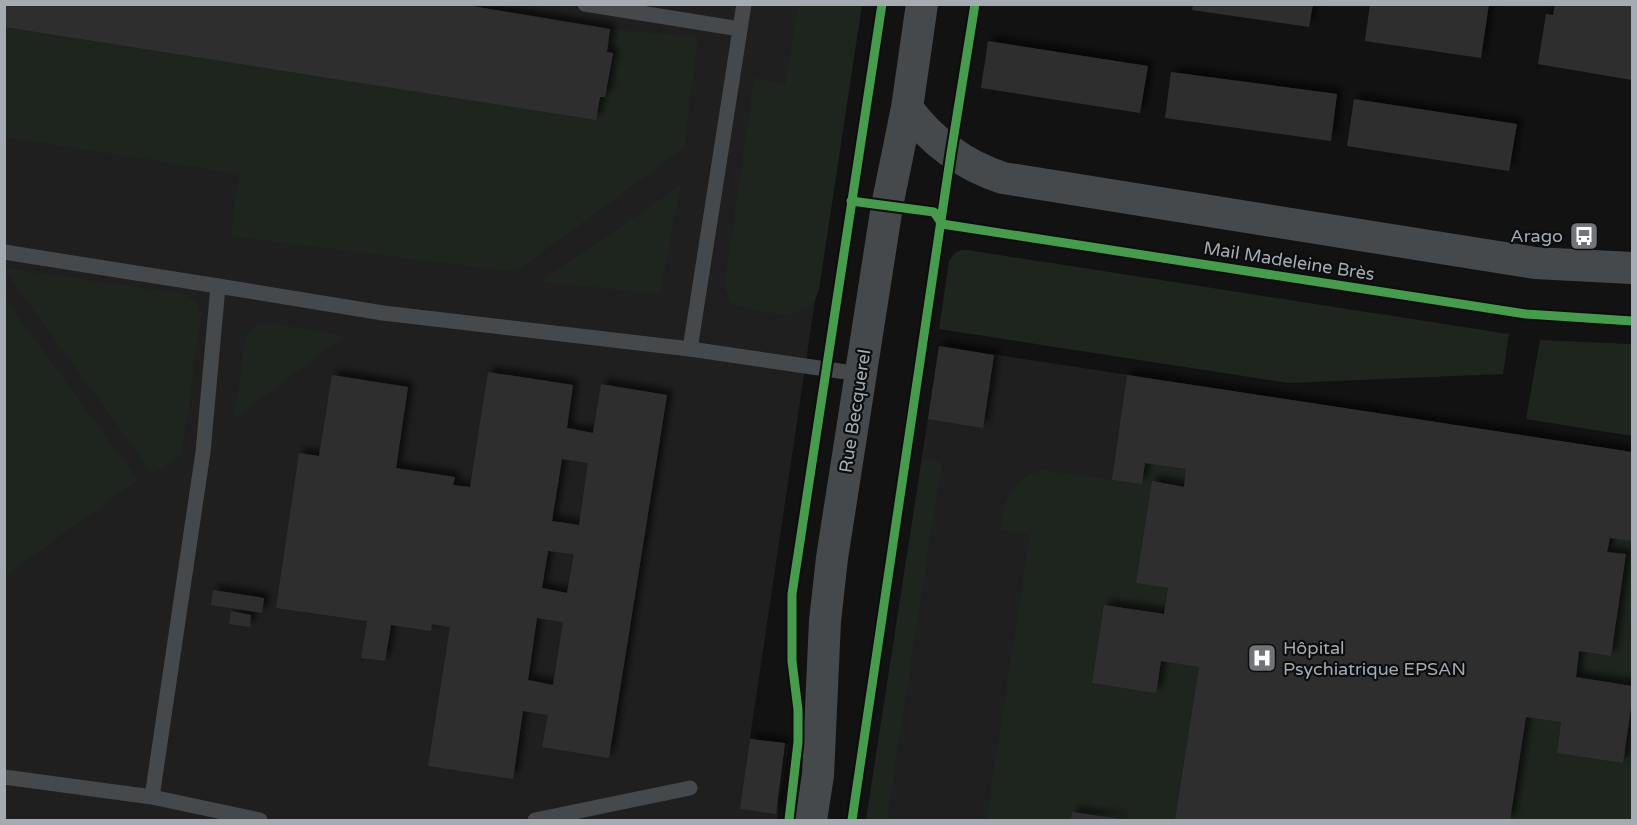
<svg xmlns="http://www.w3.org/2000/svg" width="1637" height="825" viewBox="0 0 1637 825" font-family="'Varela Round',sans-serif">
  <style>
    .built { fill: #1f1f20 }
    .green { fill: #1e241e }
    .building { fill: #2e2f2f; fill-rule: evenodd; filter: url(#shadow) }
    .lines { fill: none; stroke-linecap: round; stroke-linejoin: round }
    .service { stroke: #46494b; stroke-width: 15 }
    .minor { stroke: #46494b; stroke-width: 32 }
    .cycleway-casing { stroke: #0c0d0e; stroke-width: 13 }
    .cycleway { stroke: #469c4c; stroke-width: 9 }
    .labels { text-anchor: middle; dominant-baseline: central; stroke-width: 4.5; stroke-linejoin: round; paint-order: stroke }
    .poi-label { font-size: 18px; fill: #a4abb1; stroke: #0c0d0e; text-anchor: end }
    .street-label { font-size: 18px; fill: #a4abb1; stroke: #0c0d0e }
  </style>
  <defs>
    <filter id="shadow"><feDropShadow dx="5.5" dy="-5.5" stdDeviation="3" flood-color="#0009"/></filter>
  </defs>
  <rect width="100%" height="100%" fill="#121212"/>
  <g class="built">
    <polygon points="5,5 859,5 750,738 789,744 777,820 5,820"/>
    <polygon points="939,346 1632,452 1632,820 866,820"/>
  </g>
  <g class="green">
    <polygon points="798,5 862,5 819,290 812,306 790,315 768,313 732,304 724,286 754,78 785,84"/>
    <polygon points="4,27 596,120 600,97 605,97 612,53 607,52 610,29 698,37 684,148 516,272 231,236 239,174 5,137"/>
    <polygon points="681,185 660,294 540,282"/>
    <polygon points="961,250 967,250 1509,334 1503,374 1289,383 939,329 949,261 955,253"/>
    <polygon points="5,268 186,294 198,304 201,316 182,455 153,474 5,271"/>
    <polygon points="5,299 138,480 5,576 4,576"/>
    <polygon points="265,322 345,336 234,419 246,334 254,327"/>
    <polygon points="1540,340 1632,344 1632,436 1526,419"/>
    <polygon points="922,459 942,462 887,820 866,820"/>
    <path d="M 1145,463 L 1186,469 L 1184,487 L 1152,482 L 1136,583 L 1168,588 L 1156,693 L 1161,661 L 1199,667 L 1175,820 L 1129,820 L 1073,812 L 1071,820 L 986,820 L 1030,534 L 1000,530 C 1005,498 1009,480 1043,470 L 1141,484 Z"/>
    <polygon points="1610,538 1632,541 1632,686 1576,677 1579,651 1611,656 1626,555 1607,552"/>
    <polygon points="1632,701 1632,820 1510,820 1526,717 1561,722 1557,753 1623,763"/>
  </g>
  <g class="building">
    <polygon points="4,4 460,4 610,29 607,52 613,53 605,97 600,97 596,120 4,27"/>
    <polygon points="1193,4 1313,4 1309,27 1192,10"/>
    <polygon points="1370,4 1489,4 1481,58 1365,41"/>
    <polygon points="1555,4 1632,4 1632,80 1538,64 1546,14 1553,15"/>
    <polygon points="988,41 1148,66 1140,113 981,88"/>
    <polygon points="1171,72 1337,94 1331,141 1165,118"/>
    <polygon points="1354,99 1517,124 1509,171 1347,146"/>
    <polygon points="939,346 994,355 983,428 928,419"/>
    <path d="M 488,372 L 573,385 L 567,428 L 593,433 L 601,384 L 667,395 L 609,758 L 542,747 L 548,715 L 523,711 L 513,779 L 428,766 L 450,627 L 432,624 L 431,631 L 391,625 L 385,661 L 361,658 L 367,621 L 276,608 L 299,453 L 319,456 L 332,375 L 408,387 L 396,468 L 455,477 L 453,485 L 470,487 ZM 562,459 L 588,463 L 579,525 L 552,521 ZM 548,551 L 574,554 L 567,593 L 542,588 ZM 537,618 L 563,622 L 553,685 L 528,680 Z"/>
    <polygon points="1127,375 1632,452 1632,541 1610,538 1607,552 1626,554 1611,656 1579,651 1576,677 1632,686 1632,701 1623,763 1557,753 1561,722 1526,717 1510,820 1175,820 1199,667 1161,661 1156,693 1092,683 1104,605 1164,614 1168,588 1136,583 1152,481 1184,487 1186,469 1145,463 1142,484 1112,480"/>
    <polygon points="213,590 264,598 262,613 211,605"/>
    <polygon points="231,611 251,615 250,627 229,624"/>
    <polygon points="750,739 785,743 776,814 740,809"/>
    <polygon points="1072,812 1121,819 1121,820 1071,820"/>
  </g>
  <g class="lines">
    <g class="service">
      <polyline points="585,4 740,29"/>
      <polyline points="744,4 690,349 860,374"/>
      <polyline points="4,252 218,286"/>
      <polyline points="4,777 152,797 203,452 218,286 383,313 690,349"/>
      <polyline points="152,797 260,820"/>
      <polyline points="535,820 690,788"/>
    </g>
    <g class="minor">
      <path d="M 907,108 C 932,142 963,165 1003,178 L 1535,263 L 1632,268"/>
      <polyline points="811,820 818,775 825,621 832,558 887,206 907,108 922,4"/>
    </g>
    <g class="cycleway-casing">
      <g id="cycleway">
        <polyline points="851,201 934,212 942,224"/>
        <polyline points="942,224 1526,314 1632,321"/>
        <polyline points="789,820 798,742 798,710 792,661 792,594 882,4"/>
        <polyline points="852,820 951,153 975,4"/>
      </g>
    </g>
    <use href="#cycleway" class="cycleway"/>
  </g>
  <defs>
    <g id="bus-square" transform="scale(1.5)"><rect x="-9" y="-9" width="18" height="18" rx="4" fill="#717579" stroke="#0c0d0e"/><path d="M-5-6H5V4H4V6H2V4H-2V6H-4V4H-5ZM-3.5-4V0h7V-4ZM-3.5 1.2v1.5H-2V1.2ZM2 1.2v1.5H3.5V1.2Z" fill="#fff"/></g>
    <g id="hospital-square" transform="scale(1.5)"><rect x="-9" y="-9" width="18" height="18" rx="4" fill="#717579" stroke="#0c0d0e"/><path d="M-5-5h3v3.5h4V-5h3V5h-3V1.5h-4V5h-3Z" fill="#fff"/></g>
  </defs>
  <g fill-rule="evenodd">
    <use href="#bus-square" x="1584" y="236"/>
    <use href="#hospital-square" x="1262" y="658"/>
  </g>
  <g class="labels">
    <g class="poi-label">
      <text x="1563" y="236">Arago</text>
      <text x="1283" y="648" text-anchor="start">Hôpital<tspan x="1283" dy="21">Psychiatrique EPSAN</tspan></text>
    </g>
    <g class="street-label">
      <text transform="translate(1289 261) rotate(9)">Mail Madeleine Brès</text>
      <text transform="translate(855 411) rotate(-81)">Rue Becquerel</text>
    </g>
  </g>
  <rect width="1637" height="825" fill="none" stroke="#a4abb1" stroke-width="12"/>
</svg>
